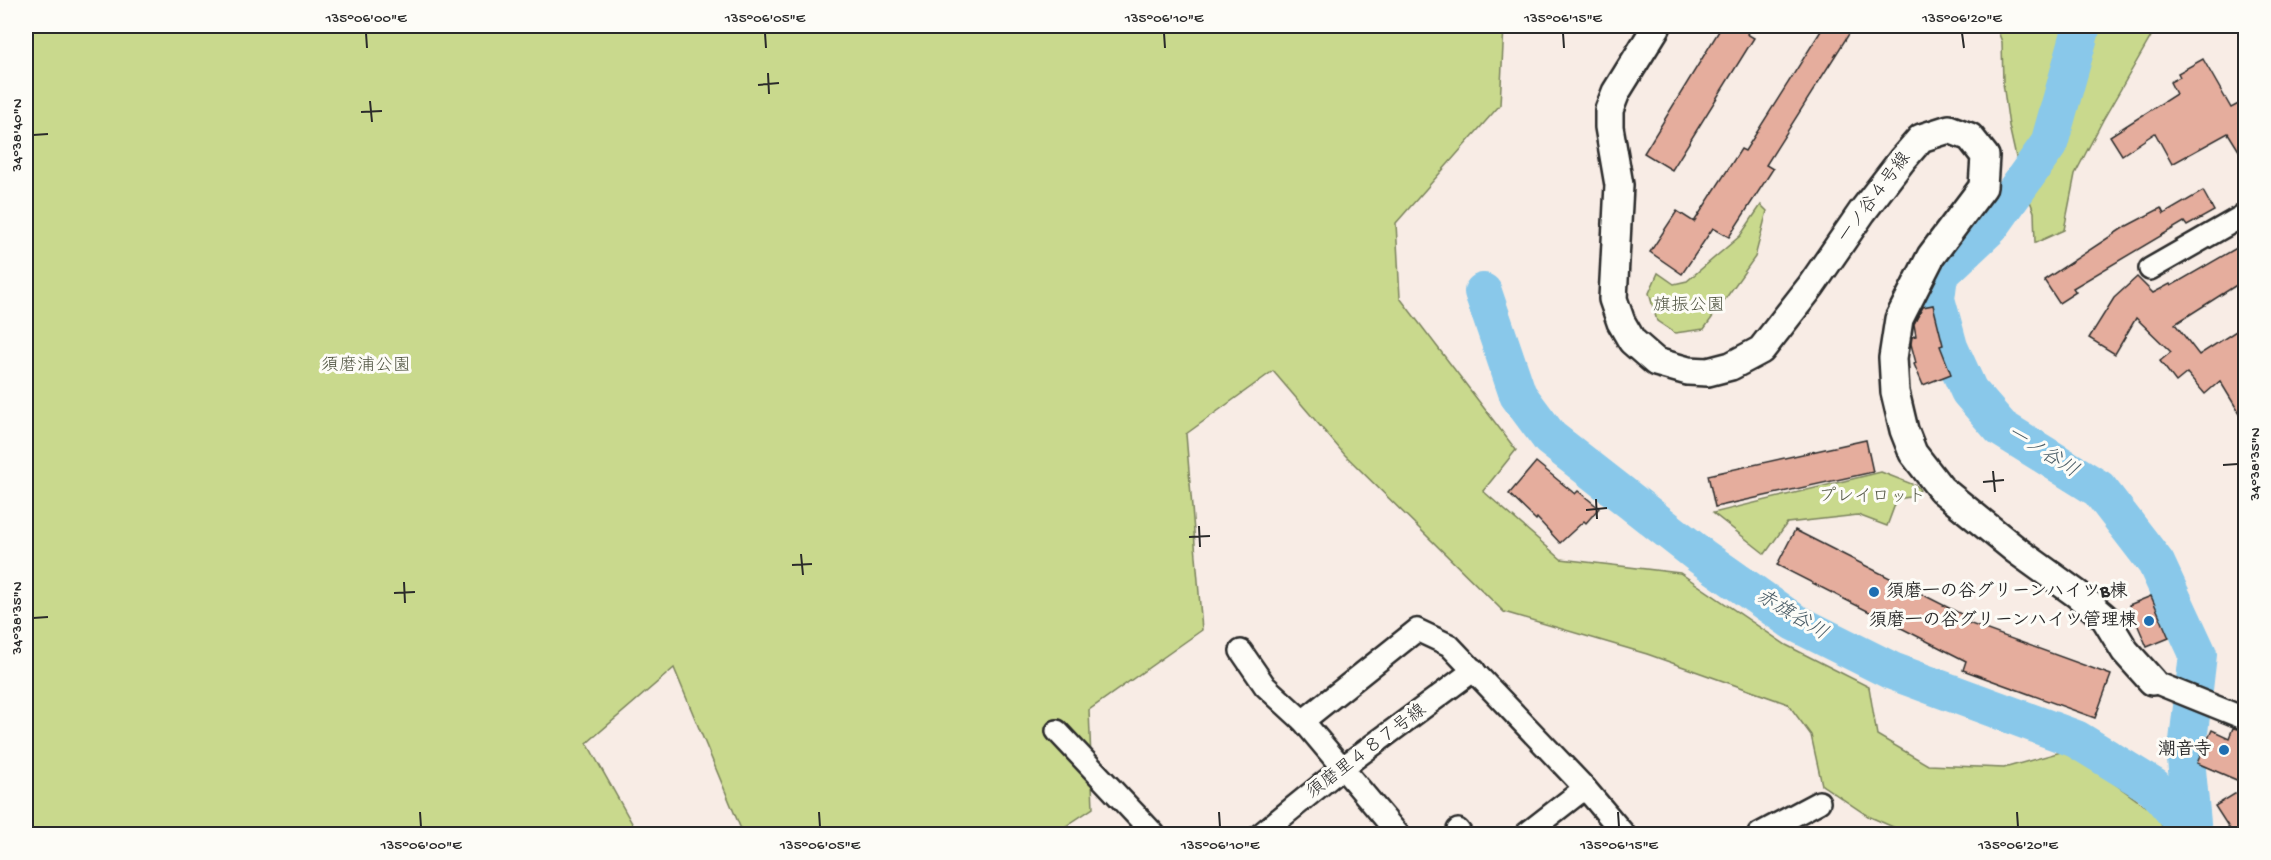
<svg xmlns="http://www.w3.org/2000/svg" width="2271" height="860" viewBox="0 0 2271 860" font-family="'Gochi Hand','Klee One',sans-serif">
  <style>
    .green { fill: #c9d98d; stroke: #7a825c; stroke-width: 1.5 }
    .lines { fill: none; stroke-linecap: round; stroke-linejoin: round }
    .river { stroke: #89c8ea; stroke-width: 38 }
    .building { fill: #e5ad9d; stroke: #2b2b2b; stroke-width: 1.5 }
    .minor-casing { stroke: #2b2b2b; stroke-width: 26 }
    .tertiary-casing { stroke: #2b2b2b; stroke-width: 32 }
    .minor { stroke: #fdfcf7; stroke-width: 21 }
    .tertiary { stroke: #fdfcf7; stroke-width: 27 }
    .ticks { fill: none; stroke: #2b2b2b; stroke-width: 2 }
    .poi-dot { fill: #1f6fb2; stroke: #fdfcf7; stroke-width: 2 }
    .labels { text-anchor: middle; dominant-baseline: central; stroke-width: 6; stroke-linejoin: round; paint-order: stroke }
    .street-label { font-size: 18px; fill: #2b2b2b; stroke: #fdfcf7 }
    .park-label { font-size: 18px; fill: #525644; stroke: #fdfcf7 }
    .poi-label { font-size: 18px; font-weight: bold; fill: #2b2b2b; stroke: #fdfcf7; text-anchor: end }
    .water-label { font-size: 20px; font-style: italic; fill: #475a64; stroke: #fdfcf7 }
    .neatline { fill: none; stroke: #2b2b2b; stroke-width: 2 }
    .ticks-label { font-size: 15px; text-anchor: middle; fill: #2b2b2b }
  </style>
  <rect width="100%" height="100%" fill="#f8ece5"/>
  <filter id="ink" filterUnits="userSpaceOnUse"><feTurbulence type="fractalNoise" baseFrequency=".0167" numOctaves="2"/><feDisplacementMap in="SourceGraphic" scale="12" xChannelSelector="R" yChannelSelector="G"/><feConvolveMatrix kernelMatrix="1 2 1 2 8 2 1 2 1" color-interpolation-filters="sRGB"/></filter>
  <g filter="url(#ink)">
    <g class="green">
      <polygon points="26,26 1504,26 1500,105 1396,223 1400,298 1516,450 1483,491 1561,559 1680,573 1786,645 1869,687 1877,735 1928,765 2004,768 2068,750 2159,816 2164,834 1909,834 1868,816 1822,785 1811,735 1788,704 1647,654 1504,612 1345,455 1273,371 1186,434 1202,630 1089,710 1093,808 1054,834 743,834 674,668 587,743 638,834 26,834"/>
      <polygon points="1996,26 2157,26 2103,120 2075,174 2064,230 2035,243 2034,212 2019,171 2009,126 2003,83 2002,42"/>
      <polygon points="1761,205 1767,211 1755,257 1704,329 1675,333 1657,321 1649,293 1658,273 1674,284 1687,281 1740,236"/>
      <polygon points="1881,472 1917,486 1920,490 1910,497 1897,499 1887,526 1858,515 1787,523 1765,554 1713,513"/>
    </g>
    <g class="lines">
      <g class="river">
        <polyline points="2082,26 2049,144 1990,227 1939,275 1936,299 1949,347 1969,391 2001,428 2099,489 2156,563 2198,654 2186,759 2193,834"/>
        <polyline points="1483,292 1518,395 1550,438 1702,557 1794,622 1892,671 2076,739 2154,787 2192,833"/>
      </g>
    </g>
    <g class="building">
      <polygon points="1722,26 1752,26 1747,34 1754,38 1672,170 1644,153"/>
      <polygon points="1824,26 1854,26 1766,165 1773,169 1729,237 1713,228 1682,274 1650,252 1677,211 1694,222 1741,149 1745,151"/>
      <polygon points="2203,59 2231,108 2246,100 2246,162 2228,133 2172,164 2155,133 2122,155 2110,136 2176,94 2170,82 2180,77 2178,73"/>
      <polygon points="2203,191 2214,211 2187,226 2184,222 2073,288 2076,292 2059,303 2044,280 2123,228 2161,208 2164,214"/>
      <polygon points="2240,246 2246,255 2246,279 2175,324 2199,355 2236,331 2246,345 2246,424 2220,381 2205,394 2187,373 2176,382 2160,361 2171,352 2136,318 2115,354 2089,338 2114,298 2137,277 2153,293 2170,284 2171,286"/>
      <polygon points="1933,305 1943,345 1940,346 1951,374 1923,385 1914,364 1916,363 1911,344 1912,337 1916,336 1914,324 1923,307"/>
      <polygon points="1866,440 1873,472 1715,507 1708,475"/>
      <polygon points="1536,462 1575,494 1578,491 1599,508 1586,523 1584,521 1560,543 1537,518 1536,520 1509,494"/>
      <polygon points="1795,530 1971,619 1968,623 2111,675 2095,718 1963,670 1966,661 1777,565"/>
      <polygon points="2151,596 2169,638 2147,647 2129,605"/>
      <polygon points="2233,728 2246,731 2246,784 2197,763 2212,730 2229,738"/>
      <polygon points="2246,787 2246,834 2233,834 2215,806"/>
    </g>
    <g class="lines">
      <g class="minor-casing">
        <g id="minor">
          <polyline points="2150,269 2246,214"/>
          <polyline points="1241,651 1265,686 1303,721 1398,834"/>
          <polyline points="2152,681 2246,719"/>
          <polyline points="1303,721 1417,630 1449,645 1585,788 1624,834"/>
          <polyline points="1057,731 1154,834"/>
          <polyline points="1458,830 1461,834"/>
          <polyline points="1261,834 1342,768 1474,670"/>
          <polyline points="1526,834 1585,788"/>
          <polyline points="1759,834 1819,802"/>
        </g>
      </g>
      <g class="tertiary-casing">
        <polyline id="tertiary" points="1657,26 1616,92 1609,110 1609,127 1619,185 1613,299 1621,322 1632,341 1656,362 1688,371 1708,372 1731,366 1761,350 1811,286 1862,212 1902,160 1921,138 1949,129 1970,137 1985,156 1983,187 1931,256 1899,319 1893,358 1895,392 1904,430 1913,453 1941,489 2016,550 2077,594 2105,618 2125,651 2152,681"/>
      </g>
      <use href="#minor" class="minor"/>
      <use href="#tertiary" class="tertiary"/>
    </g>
  </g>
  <path class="ticks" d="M 366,33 L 367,48M 765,33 L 766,48M 1164,33 L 1165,48M 1563,33 L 1564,48M 1962,33 L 1964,48M 768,73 L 769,94M 758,85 L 779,83M 370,101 L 372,122M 361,112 L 382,111M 33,135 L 48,134M 2223,465 L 2238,464M 1993,471 L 1995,492M 1983,482 L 2004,480M 1596,499 L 1597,519M 1586,510 L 1607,508M 1199,526 L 1200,547M 1189,537 L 1210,536M 801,554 L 803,575M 792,565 L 812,564M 404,582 L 405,603M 394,593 L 415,592M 33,618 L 48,617M 420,812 L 421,827M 819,812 L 820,827M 1219,812 L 1220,827M 1618,812 L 1619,827M 2017,812 L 2018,827"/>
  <g class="poi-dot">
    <circle cx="1874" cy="592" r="6"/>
    <circle cx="2149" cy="621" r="6"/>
    <circle cx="2224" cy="750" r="6"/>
  </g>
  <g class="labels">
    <g class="street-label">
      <text transform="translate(1875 198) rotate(-53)">一ノ谷４号線</text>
      <text transform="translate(1367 752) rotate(-37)">須磨里４８７号線</text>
    </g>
    <g class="park-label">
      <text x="1689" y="306">旗振公園</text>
      <text x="366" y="366">須磨浦公園</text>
      <text x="1872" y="497">プレイロット</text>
    </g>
    <g class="poi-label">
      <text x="1886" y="592" text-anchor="start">須磨一の谷グリーンハイツB棟</text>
      <text x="2137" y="621">須磨一の谷グリーンハイツ管理棟</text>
      <text x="2212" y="750">潮音寺</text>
    </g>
    <g class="water-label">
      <text transform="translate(2042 453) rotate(32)">一ノ谷川</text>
      <text transform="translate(1791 616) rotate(31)">赤旗谷川</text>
    </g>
  </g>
  <rect width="2271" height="860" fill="none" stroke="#fdfcf7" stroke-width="66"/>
  <rect x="33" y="33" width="2205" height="794" class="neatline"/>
  <g class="ticks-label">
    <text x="366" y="22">135°06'00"E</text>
    <text x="765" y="22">135°06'05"E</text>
    <text x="1164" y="22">135°06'10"E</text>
    <text x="1563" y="22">135°06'15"E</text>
    <text x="1962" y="22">135°06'20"E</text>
    <text transform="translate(16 135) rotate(-90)" y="5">34°38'40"N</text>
    <text transform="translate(2254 464) rotate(-90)" y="5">34°38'35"N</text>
    <text transform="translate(16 618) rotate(-90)" y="5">34°38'35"N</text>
    <text x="421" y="849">135°06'00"E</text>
    <text x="820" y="849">135°06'05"E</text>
    <text x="1220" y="849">135°06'10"E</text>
    <text x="1619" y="849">135°06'15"E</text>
    <text x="2018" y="849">135°06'20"E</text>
  </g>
</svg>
